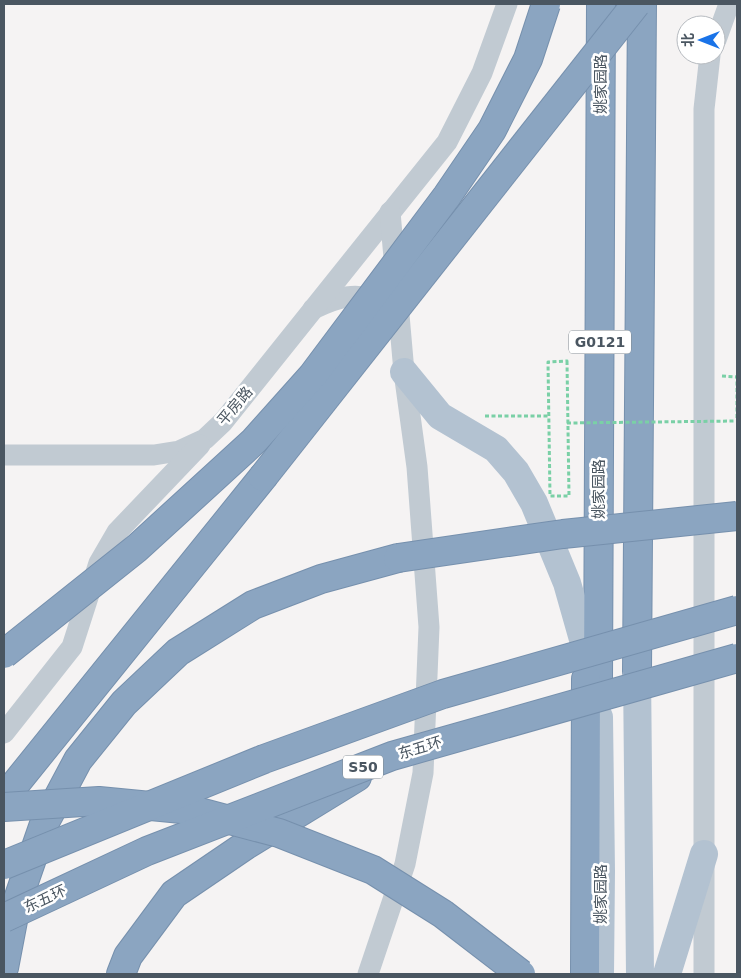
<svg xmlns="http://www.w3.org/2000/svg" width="741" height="978" viewBox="0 0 741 978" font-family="'DejaVu Sans','Noto Sans SC',sans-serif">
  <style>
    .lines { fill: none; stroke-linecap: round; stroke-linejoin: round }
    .highway-casing { stroke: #7690ad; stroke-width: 30 }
    .path { stroke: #7ad0a6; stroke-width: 3; stroke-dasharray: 4 2.5; stroke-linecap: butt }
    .minor { stroke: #c1cad2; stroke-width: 21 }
    .major { stroke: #b3c2d1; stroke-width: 28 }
    .highway { stroke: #8ba5c1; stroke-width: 28 }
    .highway-bridge-casing { stroke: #7690ad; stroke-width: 30; stroke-linecap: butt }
    .path-bridge { stroke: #7ad0a6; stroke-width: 3; stroke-dasharray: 4 2.5; stroke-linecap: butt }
    .highway-bridge { stroke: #8ba5c1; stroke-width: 28 }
    .labels { text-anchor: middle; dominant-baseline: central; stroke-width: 5; stroke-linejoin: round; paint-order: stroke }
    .shield { fill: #fff; stroke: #808990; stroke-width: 1 }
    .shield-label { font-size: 14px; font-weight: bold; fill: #4a5661 }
    .street-label { font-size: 15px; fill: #4a5661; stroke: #fff }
  </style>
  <rect width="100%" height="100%" fill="#f5f3f3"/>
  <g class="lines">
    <g class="highway-casing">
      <g id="highway">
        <polyline points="637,671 642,4"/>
        <polyline points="598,681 601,4"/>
        <polyline points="4,798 263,477"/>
        <polyline points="4,968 16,905 44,824 78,760 124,703 178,652 253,605 321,579 398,558"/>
        <polyline points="121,974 128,956 174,894 246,845 357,777"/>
        <polyline points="585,974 586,679"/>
      </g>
    </g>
    <g class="path">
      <polygon points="567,361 569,496 550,496 548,362"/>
      <polyline points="722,376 737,377 737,419"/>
      <polyline points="485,416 549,416"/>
    </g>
    <g class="minor">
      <polyline points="716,40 729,4"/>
      <path d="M 313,309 C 334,299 360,288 380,305"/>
      <polyline points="4,455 154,455 179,451 205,439 223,422 447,142 482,73 507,4"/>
      <polyline points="4,733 72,647 99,563 117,532 200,445"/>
      <polyline points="368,974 405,864 423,773 429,627 417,467 404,372 390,212"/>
      <polyline points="704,974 704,109 710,55"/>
    </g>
    <g class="major">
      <polyline points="404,372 440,416 496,449 516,472 534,503 567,583 586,650 596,675"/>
      <polyline points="637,671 640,974"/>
      <polyline points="599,717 601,871 600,974"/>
      <polyline points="667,974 704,854"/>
    </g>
    <use href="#highway" class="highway"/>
    <g class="highway-bridge-casing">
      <g id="highway-bridge">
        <polyline points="263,477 636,4"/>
        <polyline points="398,558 563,534 737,516"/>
        <polyline points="4,654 137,548 254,441 313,375 447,196 492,130 528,59 546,4"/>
        <polyline points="4,807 99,801 192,810 279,833 373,870 443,914 521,974"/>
        <polyline points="4,865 264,759 443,694 737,610"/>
        <polyline points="4,918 147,851 392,756 737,658"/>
      </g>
    </g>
    <polyline class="path-bridge" points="567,423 737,421"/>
    <use href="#highway-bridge" class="highway-bridge"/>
  </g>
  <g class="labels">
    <g class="shield">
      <rect x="569" y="330.5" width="62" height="23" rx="4"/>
      <rect x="343" y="755.5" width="40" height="23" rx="4"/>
    </g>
    <g class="shield-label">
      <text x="600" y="342">G0121</text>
      <text x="363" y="767">S50</text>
    </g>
    <g class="street-label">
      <text transform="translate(601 84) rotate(-90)">姚家园路</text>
      <text transform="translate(235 406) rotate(-50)">平房路</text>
      <text transform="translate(599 489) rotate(-90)">姚家园路</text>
      <text transform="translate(420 748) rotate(-17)">东五环</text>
      <text transform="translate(601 894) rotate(-90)">姚家园路</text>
      <text transform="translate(45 899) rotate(-25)">东五环</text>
    </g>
  </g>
  <rect width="741" height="978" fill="none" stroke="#4a5661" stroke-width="10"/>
  <g transform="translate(701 40) rotate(270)"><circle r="24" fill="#ffffff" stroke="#b7bbc0"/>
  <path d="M0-4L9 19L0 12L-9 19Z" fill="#1a73e8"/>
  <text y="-8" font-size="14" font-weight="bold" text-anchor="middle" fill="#4a5661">北</text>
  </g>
</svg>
